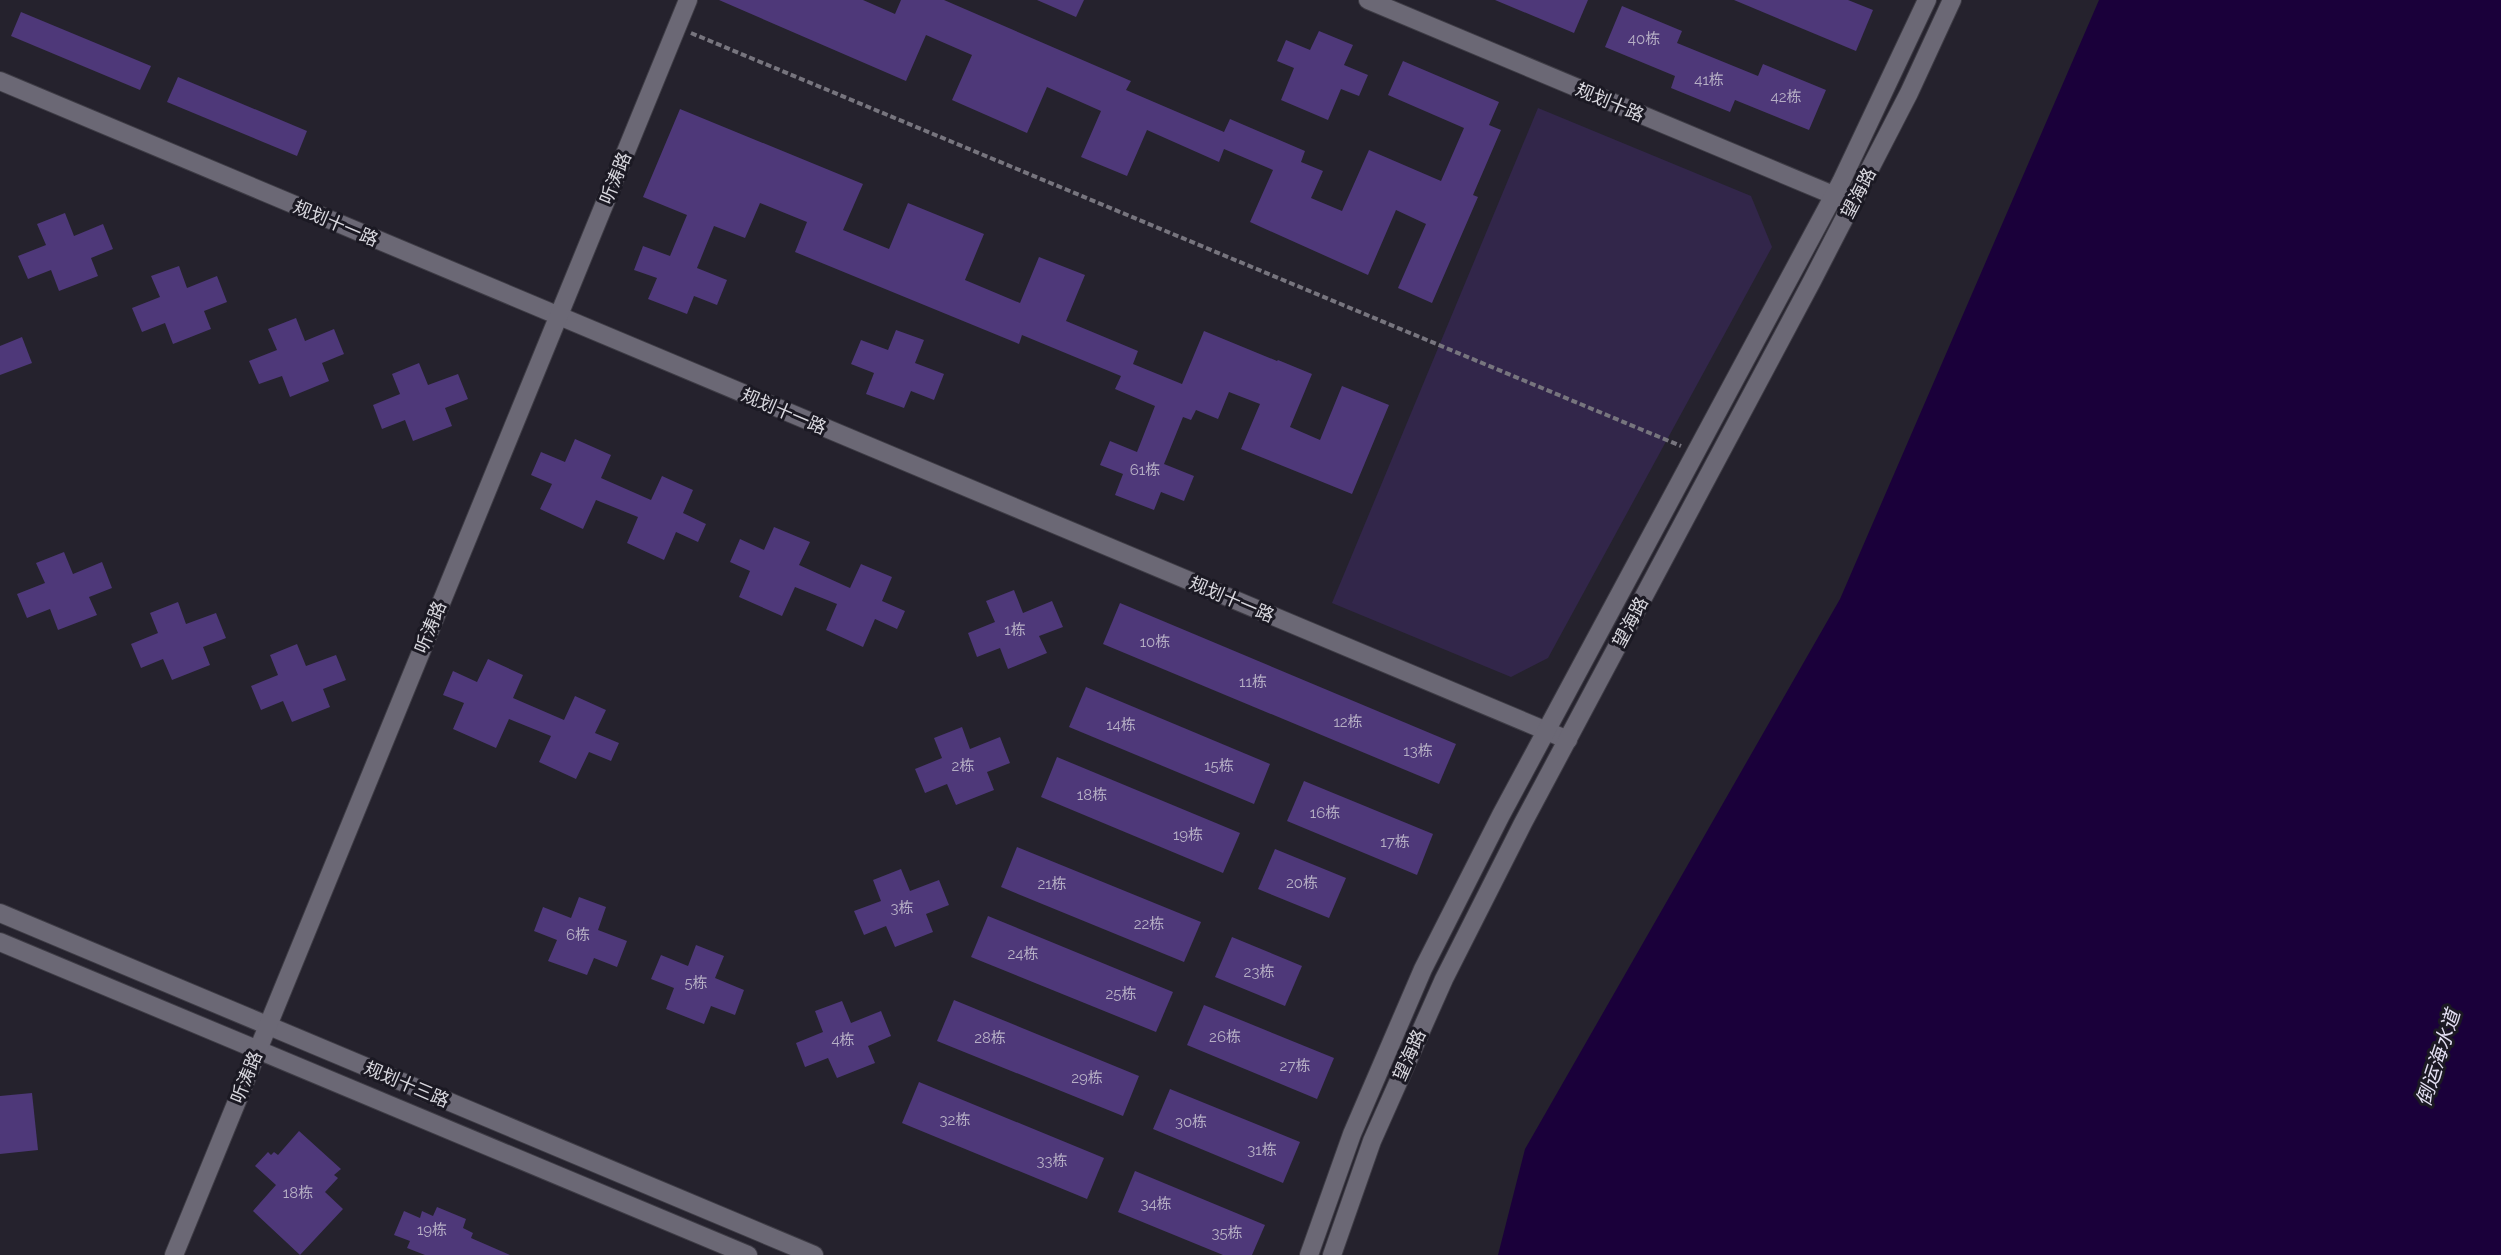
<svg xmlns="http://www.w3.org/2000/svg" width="2501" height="1255" viewBox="0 0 2501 1255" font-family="Raleway,'Noto Sans SC',sans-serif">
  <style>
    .green { fill: #32264a }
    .water { fill: #1a003a }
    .building { fill: #4e3879 }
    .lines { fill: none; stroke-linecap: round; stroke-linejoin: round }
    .minor-casing { stroke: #3e3c45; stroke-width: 20 }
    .path { stroke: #77757e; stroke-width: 4; stroke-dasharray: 6 3; stroke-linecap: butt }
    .minor { stroke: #6b6875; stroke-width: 18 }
    .labels { text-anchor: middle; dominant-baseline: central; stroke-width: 6; stroke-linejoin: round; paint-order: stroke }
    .number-label { font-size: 15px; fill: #b6afc5 }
    .street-label { font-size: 18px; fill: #d8d7de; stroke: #1b1923 }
    .water-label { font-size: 20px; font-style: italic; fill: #e2def1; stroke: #1b1923 }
  </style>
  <rect width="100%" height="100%" fill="#25222d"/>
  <polygon class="green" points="1538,108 1751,196 1772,247 1548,658 1511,677 1332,603"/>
  <polygon class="water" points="2099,0 2501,0 2501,1255 1498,1255 1525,1149 1840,599"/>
  <g class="building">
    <polygon points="719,0 863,0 895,14 901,0 944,0 1131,81 1126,90 1224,132 1230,119 1305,151 1301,162 1323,171 1311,198 1342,211 1369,150 1441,181 1464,128 1388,95 1403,61 1499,102 1489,125 1501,130 1473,195 1478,197 1432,303 1398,288 1426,224 1396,210 1368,275 1250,222 1273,170 1224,149 1219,162 1147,130 1127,176 1081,157 1101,111 1047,87 1027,133 952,100 972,55 926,35 906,81"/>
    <polygon points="1037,0 1084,0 1076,17"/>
    <polygon points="1495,0 1588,0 1574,33"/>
    <polygon points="1734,0 1848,0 1873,10 1856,51"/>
    <polygon points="1622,6 1682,31 1677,43 1758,76 1763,64 1826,90 1809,130 1735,100 1730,112 1671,88 1675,76 1605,47"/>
    <polygon points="21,12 151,66 140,90 11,36"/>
    <polygon points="1319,31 1353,45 1344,65 1368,75 1359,96 1341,89 1328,120 1281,100 1294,68 1277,61 1286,40 1310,50"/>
    <polygon points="178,77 307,131 297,156 167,102"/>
    <polygon points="680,109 863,184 843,230 889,249 908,203 984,234 965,280 1020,303 1039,257 1085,275 1066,321 1138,351 1133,364 1182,384 1204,331 1277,361 1278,360 1312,374 1290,427 1320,440 1342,386 1389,405 1352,494 1241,449 1260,404 1229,392 1218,419 1196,410 1191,420 1183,417 1164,464 1194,476 1184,501 1161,492 1154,510 1115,495 1123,474 1100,465 1110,441 1137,452 1155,406 1115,389 1121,376 1022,335 1019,344 795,252 807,222 760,203 745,238 714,226 697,268 727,280 717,305 694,296 687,314 648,299 657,278 634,270 643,246 670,256 687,215 643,197"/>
    <polygon points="65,213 74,236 103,224 113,249 91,258 98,276 59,291 51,270 28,279 18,256 46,245 37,224"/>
    <polygon points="179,266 187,288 217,276 227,302 204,311 211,329 173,344 165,323 142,332 132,308 160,297 151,276"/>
    <polygon points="296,318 305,341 334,329 344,354 322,363 329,381 290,397 282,376 259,384 249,361 277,350 268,329"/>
    <polygon points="896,330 924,340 915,363 944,374 934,400 911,391 904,408 866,394 874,373 851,364 861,340 888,350"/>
    <polygon points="22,337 32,363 0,375 0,346"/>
    <polygon points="419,363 428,385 458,374 468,399 445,408 452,426 413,441 405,420 382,429 373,405 400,394 392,374"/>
    <polygon points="575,439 611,455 601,478 651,500 662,476 693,490 683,513 706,524 698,542 676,532 664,560 627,543 638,517 596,500 583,529 540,509 552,484 531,475 541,452 565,462"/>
    <polygon points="774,527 810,542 799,565 850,588 861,564 892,577 882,601 905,611 897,629 875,619 863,647 826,630 837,604 795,587 782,616 739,597 750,571 730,562 740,539 764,550"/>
    <polygon points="64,552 73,574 102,562 112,588 89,597 97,615 58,630 50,609 27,618 17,594 45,583 36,563"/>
    <polygon points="1014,590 1023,613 1052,601 1063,627 1039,636 1047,653 1008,669 1000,648 977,657 968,633 995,622 986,601"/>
    <polygon points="178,602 186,624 216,613 226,638 203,647 210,665 172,680 163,659 141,668 131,644 158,633 150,613"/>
    <polygon points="1120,603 1456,744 1439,784 1103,644"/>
    <polygon points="297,644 306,666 336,655 346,680 323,689 330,707 292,722 283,701 261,710 251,686 278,675 270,655"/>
    <polygon points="488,659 523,675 513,698 564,720 575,696 606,710 595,733 619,743 611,761 589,752 576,779 539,762 551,736 509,719 496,748 453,729 464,703 443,695 453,671 477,682"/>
    <polygon points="1086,687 1270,764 1254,804 1069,727"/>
    <polygon points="962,727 970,749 1000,737 1010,763 987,772 994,790 956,805 947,784 925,793 915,769 942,758 934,738"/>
    <polygon points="1057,757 1240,833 1223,873 1041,797"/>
    <polygon points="1304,781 1433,834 1417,875 1287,821"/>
    <polygon points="1017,847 1201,922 1184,962 1001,887"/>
    <polygon points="1275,849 1346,878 1329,918 1258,889"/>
    <polygon points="901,869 910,891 939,880 949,905 926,914 933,932 895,947 886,926 864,935 854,911 881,901 873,880"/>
    <polygon points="579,897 606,907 598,930 627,941 617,967 594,958 587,975 548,961 557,940 534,931 543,907 571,918"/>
    <polygon points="988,916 1173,992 1156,1032 971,957"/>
    <polygon points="1232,937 1302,966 1285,1006 1215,977"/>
    <polygon points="696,945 724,956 715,978 744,990 735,1015 711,1006 704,1024 666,1009 674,988 651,979 661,955 688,966"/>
    <polygon points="954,1000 1139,1076 1123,1116 937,1041"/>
    <polygon points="842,1001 851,1023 881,1011 891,1036 868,1046 875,1063 837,1078 828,1058 805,1067 796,1043 823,1032 815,1011"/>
    <polygon points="1204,1005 1334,1058 1317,1099 1187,1045"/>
    <polygon points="919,1082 1104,1158 1087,1199 902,1123"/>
    <polygon points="1170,1089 1300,1142 1283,1183 1153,1129"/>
    <polygon points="32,1093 38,1150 0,1154 0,1096"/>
    <polygon points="299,1131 341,1169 334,1175 338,1178 325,1192 343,1209 300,1255 253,1211 276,1185 255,1166 268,1152 271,1155 274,1152 278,1155"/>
    <polygon points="1135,1171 1265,1225 1252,1255 1223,1255 1118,1212"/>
    <polygon points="437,1207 466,1219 463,1228 473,1233 471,1238 510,1255 425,1255 407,1248 410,1241 394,1235 404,1211 420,1218 422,1211 433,1216"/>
  </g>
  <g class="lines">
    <g class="minor-casing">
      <g id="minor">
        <polyline points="1368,0 1845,200"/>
        <polyline points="0,81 1568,740"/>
        <polyline points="0,913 814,1255"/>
        <polyline points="0,942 748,1255"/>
        <polyline points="174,1255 688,0"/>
        <polyline points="1309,1255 1352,1134 1423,969 1501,815 1841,182 1927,0"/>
        <polyline points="1332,1255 1372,1141 1444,979 1523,823 1812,281 1909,93 1952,0"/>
      </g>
    </g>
    <polyline class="path" points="691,33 1681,446"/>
    <use href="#minor" class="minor"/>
  </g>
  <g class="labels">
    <g class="number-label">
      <text x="1644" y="39">40栋</text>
      <text x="1709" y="80">41栋</text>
      <text x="1786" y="97">42栋</text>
      <text x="1145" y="470">61栋</text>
      <text x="1015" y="630">1栋</text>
      <text x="1155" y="642">10栋</text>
      <text x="1253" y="682">11栋</text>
      <text x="1348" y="722">12栋</text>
      <text x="1121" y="725">14栋</text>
      <text x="1418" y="751">13栋</text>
      <text x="963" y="766">2栋</text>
      <text x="1219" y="766">15栋</text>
      <text x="1092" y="795">18栋</text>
      <text x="1325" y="813">16栋</text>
      <text x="1188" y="835">19栋</text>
      <text x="1395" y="842">17栋</text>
      <text x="1302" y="883">20栋</text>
      <text x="1052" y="884">21栋</text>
      <text x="902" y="908">3栋</text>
      <text x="1149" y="924">22栋</text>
      <text x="578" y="935">6栋</text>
      <text x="1023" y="954">24栋</text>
      <text x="1259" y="972">23栋</text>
      <text x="696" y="983">5栋</text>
      <text x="1121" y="994">25栋</text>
      <text x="1225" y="1037">26栋</text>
      <text x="990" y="1038">28栋</text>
      <text x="843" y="1040">4栋</text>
      <text x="1295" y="1066">27栋</text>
      <text x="1087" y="1078">29栋</text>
      <text x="955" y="1120">32栋</text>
      <text x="1191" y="1122">30栋</text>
      <text x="1262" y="1150">31栋</text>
      <text x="1052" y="1161">33栋</text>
      <text x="298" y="1193">18栋</text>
      <text x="1156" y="1204">34栋</text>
      <text x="432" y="1230">19栋</text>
      <text x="1227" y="1233">35栋</text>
    </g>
    <g class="street-label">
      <text transform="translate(1610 102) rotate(23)">规划十路</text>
      <text transform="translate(615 178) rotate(-68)">听涛路</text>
      <text transform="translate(1858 193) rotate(-63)">望海路</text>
      <text transform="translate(336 223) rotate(23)">规划十一路</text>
      <text transform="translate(784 411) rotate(23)">规划十一路</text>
      <text transform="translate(1232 599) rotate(23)">规划十一路</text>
      <text transform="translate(1630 622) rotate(-62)">望海路</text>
      <text transform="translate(430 627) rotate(-68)">听涛路</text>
      <text transform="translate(1409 1055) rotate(-66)">望海路</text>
      <text transform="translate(246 1077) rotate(-68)">听涛路</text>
      <text transform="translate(407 1084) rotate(23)">规划十三路</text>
    </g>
    <g class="water-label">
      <text transform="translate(2438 1058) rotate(-72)">倒运海水道</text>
    </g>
  </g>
</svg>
